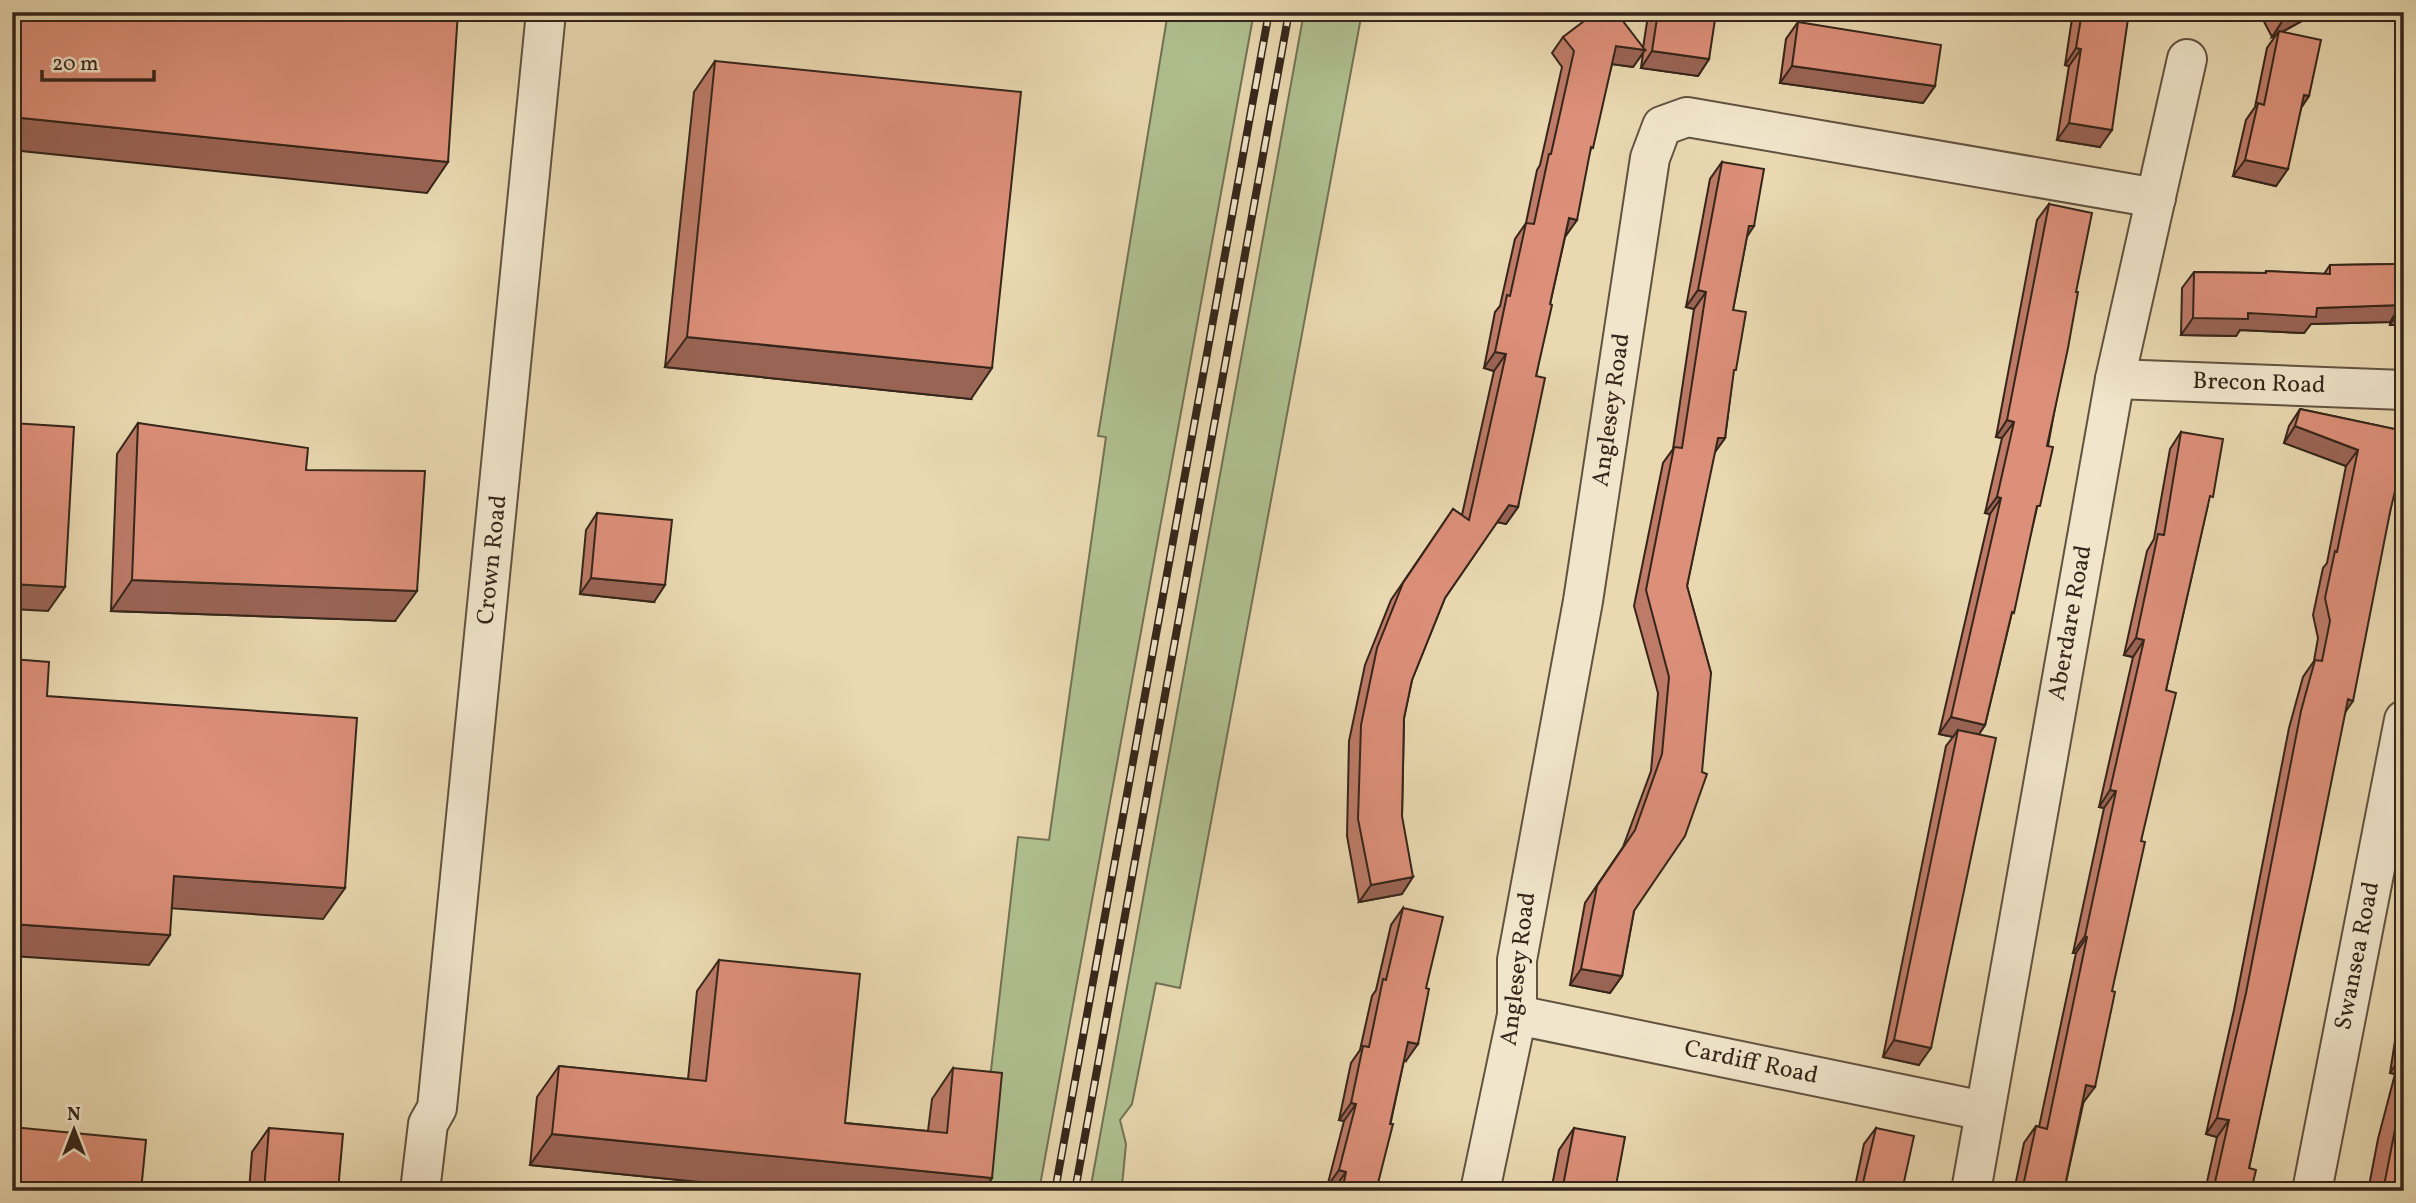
<svg xmlns="http://www.w3.org/2000/svg" width="2416" height="1203" viewBox="0 0 2416 1203" font-family="Vollkorn,serif">
  <style>
    .green { fill: #b0c090; stroke: #727255; stroke-width: 2 }
    .lines { fill: none; stroke-linecap: round; stroke-linejoin: round }
    .minor-casing { stroke: #625240; stroke-width: 42 }
    .minor { stroke: #f1e6cc; stroke-width: 38 }
    .rail-casing { stroke: #35251a; stroke-width: 8 }
    .rail { stroke: #f1e6cc; stroke-width: 5; stroke-dasharray: 16; stroke-linecap: butt }
    .wall { fill: #bd7b68; stroke: #35251a; stroke-width: 2 }
    .shaded-wall { fill: #9a6455; stroke: #35251a; stroke-width: 2 }
    .building { fill: #dc8f79; stroke: #35251a; stroke-width: 2 }
    .labels { text-anchor: middle; dominant-baseline: central; stroke-width: 5; stroke-linejoin: round; paint-order: stroke }
    .street-label { font-size: 24px; fill: #35251a; stroke: #f1e6cc }
  </style>
  <rect width="100%" height="100%" fill="#e9d8b0"/>
  <filter id="stains"><feTurbulence type="fractalNoise" baseFrequency=".00286" numOctaves="4"/><feColorMatrix values="0 0 0 0 .2 0 0 0 0 .09 0 0 0 0 .02 0 0 0 .5 -.17"/></filter>
  <radialGradient id="worn" r=".72"><stop offset=".6" stop-color="#630" stop-opacity="0"/><stop offset="1" stop-color="#630" stop-opacity=".3"/></radialGradient>
  <g class="green">
    <polygon points="1168,12 1254,12 1039,1191 977,1191 1018,837 1049,840 1106,437 1098,436"/>
    <polygon points="1304,12 1362,12 1180,988 1156,983 1132,1104 1120,1120 1126,1144 1122,1186 1138,1188 1138,1191 1090,1191"/>
  </g>
  <g class="lines">
    <g class="minor-casing">
      <g id="minor">
        <polyline points="2115,379 2404,390"/>
        <polyline points="1517,1015 1984,1111"/>
        <polyline points="420,1191 428,1124 437,1108 546,12"/>
        <polyline points="1480,1191 1517,1015 1517,960 1583,601 1650,158 1662,126 1687,117 2156,198"/>
        <polyline points="1971,1191 2115,379 2187,59"/>
        <polyline points="2312,1191 2404,720"/>
      </g>
    </g>
    <use href="#minor" class="minor"/>
    <g class="rail-casing">
      <g id="rail">
        <polyline points="1055,1191 1269,12"/>
        <polyline points="1075,1191 1289,12"/>
      </g>
    </g>
    <use href="#rail" class="rail"/>
  </g>
  <g class="wall">
    <polygon points="1654,12 1710,12 1709,59 1698,76 1641,68 1643,53 1633,67 1612,64 1590,152 1565,237 1550,304 1536,376 1518,507 1506,524 1497,522 1445,598 1412,680 1404,718 1402,816 1402,894 1359,902 1347,836 1349,741 1365,665 1391,600 1453,509 1462,515 1494,371 1484,368 1495,312 1500,306 1515,239 1526,223 1537,170 1540,165 1562,67 1552,53 1563,37 1643,48 1647,22"/>
    <polygon points="2073,12 2129,12 2100,147 2057,140 2069,66 2065,65"/>
    <polygon points="2259,12 2314,12 2311,16 2282,32 2309,96 2301,108 2276,186 2233,176 2246,120 2255,107 2267,48 2276,35 2272,37"/>
    <polygon points="1798,22 1935,86 1923,103 1780,83 1786,39"/>
    <polygon points="715,61 971,399 665,367 694,92"/>
    <polygon points="1722,162 1747,236 1733,310 1733,374 1725,438 1714,453 1687,586 1711,673 1634,911 1622,976 1610,993 1570,985 1585,903 1623,847 1651,771 1658,693 1634,606 1663,463 1673,449 1694,309 1686,307 1710,179"/>
    <polygon points="2049,204 2076,292 2036,512 1985,725 1979,734 1919,1065 1883,1057 1946,746 1953,737 1939,734 1990,514 1985,513 2002,438 1996,437 2037,220"/>
    <polygon points="2404,264 2404,325 2390,325 2390,322 2311,324 2304,333 2240,330 2236,336 2181,335 2182,288 2194,272 2265,273 2266,271 2324,274 2330,265"/>
    <polygon points="2300,409 2404,431 2390,512 2345,712 2249,1168 2251,1191 2205,1191 2217,1137 2206,1134 2234,1010 2289,728 2303,677 2314,661 2318,638 2313,615 2323,568 2327,563 2346,466 2284,443 2289,426"/>
    <polygon points="138,423 306,470 395,621 111,611 117,454"/>
    <polygon points="2181,432 2208,504 2166,690 2141,841 2064,1191 2014,1191 2024,1143 2036,1126 2039,1127 2076,953 2073,953 2104,808 2099,807 2133,657 2124,655 2147,551 2154,539 2170,449"/>
    <polygon points="597,513 654,602 580,594 586,530"/>
    <polygon points="1403,908 1406,1061 1404,1060 1377,1187 1387,1191 1334,1191 1334,1189 1327,1187 1344,1121 1339,1120 1351,1063 1360,1050 1372,996 1376,990 1391,925"/>
    <polygon points="719,960 845,1123 928,1131 932,1099 953,1068 992,1178 983,1191 789,1191 530,1165 537,1097 559,1066 688,1079 697,991"/>
    <polygon points="2404,1008 2404,1191 2368,1191 2378,1139 2395,1074 2390,1073 2399,1015"/>
    <polygon points="269,1128 338,1191 249,1191 252,1152"/>
    <polygon points="1574,1128 1615,1191 1551,1191 1559,1150"/>
    <polygon points="1876,1128 1902,1191 1854,1191 1864,1144"/>
  </g>
  <g class="shaded-wall">
    <polygon points="954,12 1044,12 1037,21"/>
    <polygon points="2299,12 2314,12 2311,16 2278,34 2279,31 2276,35 2272,37 2283,20"/>
    <polygon points="1616,46 1645,50 1633,67 1604,63"/>
    <polygon points="2076,48 2081,49 2069,66 2065,65"/>
    <polygon points="1652,51 1709,59 1698,76 1641,68"/>
    <polygon points="1792,66 1935,86 1923,103 1780,83"/>
    <polygon points="2304,95 2309,96 2298,112"/>
    <polygon points="12,117 448,162 427,193 12,150"/>
    <polygon points="2069,123 2112,130 2100,147 2057,140"/>
    <polygon points="2245,160 2288,169 2276,186 2233,176"/>
    <polygon points="1569,218 1577,220 1565,237"/>
    <polygon points="1749,226 1754,226 1743,243"/>
    <polygon points="1698,290 1706,292 1694,309 1686,307"/>
    <polygon points="2401,305 2390,322 2311,324 2304,333 2240,330 2236,336 2181,335 2193,318 2317,308"/>
    <polygon points="2401,308 2404,308 2404,325 2390,325"/>
    <polygon points="687,337 992,368 971,399 665,367"/>
    <polygon points="1495,352 1506,354 1494,371 1484,368"/>
    <polygon points="2007,420 2014,422 2002,438 1996,437"/>
    <polygon points="2295,426 2358,450 2346,466 2284,443"/>
    <polygon points="1718,438 1725,438 1713,455"/>
    <polygon points="1997,497 2001,498 1990,514 1985,513"/>
    <polygon points="1509,505 1518,507 1506,524 1497,522"/>
    <polygon points="591,578 665,585 654,602 580,594"/>
    <polygon points="132,580 417,591 395,621 111,611"/>
    <polygon points="12,584 65,587 48,611 12,609"/>
    <polygon points="2136,638 2144,640 2133,657 2124,655"/>
    <polygon points="2348,699 2353,701 2342,717"/>
    <polygon points="1951,717 1985,725 1974,742 1958,730 1953,737 1939,734"/>
    <polygon points="2110,790 2116,791 2104,808 2099,807"/>
    <polygon points="174,876 345,888 323,919 152,907"/>
    <polygon points="1413,877 1402,894 1359,902 1371,885"/>
    <polygon points="12,924 170,935 149,965 12,956"/>
    <polygon points="2085,936 2087,937 2076,953 2073,953"/>
    <polygon points="1581,969 1622,976 1610,993 1570,985"/>
    <polygon points="1894,1040 1931,1048 1919,1065 1883,1057"/>
    <polygon points="1408,1042 1418,1044 1406,1061 1396,1059"/>
    <polygon points="2404,1052 2404,1061 2395,1074 2390,1073"/>
    <polygon points="2086,1085 2095,1087 2083,1103 2075,1102"/>
    <polygon points="1351,1103 1356,1104 1344,1121 1339,1120"/>
    <polygon points="2217,1118 2229,1120 2217,1137 2206,1134"/>
    <polygon points="552,1134 992,1178 983,1191 789,1191 530,1165"/>
    <polygon points="1339,1170 1346,1172 1334,1189 1327,1187"/>
    <polygon points="12,1188 43,1191 12,1191"/>
  </g>
  <g class="building">
    <polygon points="12,12 458,12 448,162 12,117"/>
    <polygon points="1596,12 1616,12 1645,50 1616,46 1593,148 1591,147 1577,220 1569,218 1550,304 1552,305 1536,376 1545,378 1518,507 1509,505 1445,598 1412,680 1404,718 1402,816 1413,877 1371,885 1358,819 1361,725 1377,648 1403,583 1453,509 1469,520 1506,354 1495,352 1507,295 1510,296 1526,223 1534,224 1549,154 1551,154 1574,51 1563,37"/>
    <polygon points="1658,12 1716,13 1709,59 1652,51"/>
    <polygon points="2082,12 2129,12 2112,130 2069,123 2081,49 2076,48"/>
    <polygon points="2279,12 2299,12 2283,20"/>
    <polygon points="1798,22 1941,45 1935,86 1792,66"/>
    <polygon points="2279,31 2321,40 2309,96 2304,95 2288,169 2245,160 2258,103 2264,105"/>
    <polygon points="715,61 1021,92 992,368 687,337"/>
    <polygon points="1722,162 1764,169 1754,226 1749,226 1733,310 1746,312 1736,370 1734,370 1725,438 1718,438 1687,586 1711,673 1702,772 1707,774 1685,836 1634,911 1622,976 1581,969 1597,886 1635,830 1662,754 1669,677 1646,590 1674,447 1682,448 1706,292 1698,290"/>
    <polygon points="2049,204 2092,213 2076,292 2078,292 2068,348 2047,446 2053,447 2040,506 2037,506 2014,613 2012,612 1985,725 1951,717 2001,498 1997,497 2014,422 2007,420"/>
    <polygon points="2395,264 2404,264 2404,308 2401,308 2401,305 2317,308 2316,317 2248,313 2248,319 2193,318 2194,272 2266,273 2266,271 2330,274 2330,265"/>
    <polygon points="2300,409 2404,431 2404,453 2390,512 2353,701 2348,699 2313,873 2249,1168 2256,1170 2251,1191 2213,1191 2229,1120 2217,1118 2246,993 2301,711 2315,660 2322,661 2330,621 2325,598 2335,551 2337,552 2358,450 2295,426"/>
    <polygon points="12,423 74,427 65,587 12,584"/>
    <polygon points="138,423 308,448 306,470 425,471 417,591 132,580"/>
    <polygon points="2181,432 2223,439 2213,497 2210,496 2166,690 2176,693 2141,841 2145,842 2112,991 2115,992 2095,1087 2086,1085 2064,1191 2022,1191 2036,1126 2047,1129 2087,937 2085,936 2116,791 2110,790 2144,640 2136,638 2158,534 2164,535"/>
    <polygon points="597,513 672,520 665,585 591,578"/>
    <polygon points="12,659 49,662 47,696 357,718 345,888 174,876 170,935 12,924"/>
    <polygon points="1958,730 1996,738 1931,1048 1894,1040"/>
    <polygon points="1403,908 1443,917 1426,988 1429,989 1418,1044 1408,1042 1390,1124 1393,1124 1377,1187 1388,1189 1387,1191 1342,1191 1346,1172 1339,1170 1356,1104 1351,1103 1363,1046 1369,1047 1383,979 1386,980"/>
    <polygon points="719,960 860,974 845,1123 947,1133 953,1068 1002,1073 992,1178 552,1134 559,1066 706,1081"/>
    <polygon points="2404,1091 2404,1191 2383,1191 2399,1109"/>
    <polygon points="12,1127 146,1140 141,1191 43,1191 12,1188"/>
    <polygon points="269,1128 343,1134 338,1191 264,1191"/>
    <polygon points="1574,1128 1625,1137 1615,1191 1562,1191"/>
    <polygon points="1876,1128 1914,1136 1902,1191 1861,1191"/>
  </g>
  <g class="labels">
    <g class="street-label">
      <text transform="translate(2259 384) rotate(2)">Brecon Road</text>
      <text transform="translate(1612 410) rotate(-82)">Anglesey Road</text>
      <text transform="translate(493 560) rotate(-84)">Crown Road</text>
      <text transform="translate(2071 623) rotate(-80)">Aberdare Road</text>
      <text transform="translate(2358 956) rotate(-79)">Swansea Road</text>
      <text transform="translate(1519 969) rotate(-83)">Anglesey Road</text>
      <text transform="translate(1751 1063) rotate(12)">Cardiff Road</text>
    </g>
  </g>
  <rect width="2416" height="1203" fill="none" stroke="#e9d8b0" stroke-width="42"/>
  <rect x="14" y="14" width="2388" height="1175" fill="none" stroke="#35251a" stroke-width="3.5"/>
  <rect x="21" y="21" width="2374" height="1161" fill="none" stroke="#35251a" stroke-width="2"/>
  <g transform="translate(74 1130)" stroke="#f1e6cc" stroke-width="5" paint-order="stroke">
  <path d="M0-5L12 26L0 18L-12 26Z" fill="#35251a"/>
  <text y="-10" font-size="19" font-weight="bold" text-anchor="middle" fill="#35251a">N</text>
  </g>
  <path d="M42 70v10h112v-10" fill="none" stroke="#35251a" stroke-width="3.5"/>
  <text x="52" y="70" font-size="21" fill="#35251a" stroke="#f1e6cc" stroke-width="5" paint-order="stroke">20 m</text>
  <rect width="100%" height="100%" filter="url(#stains)"/>
  <rect width="100%" height="100%" fill="url(#worn)"/>
</svg>
